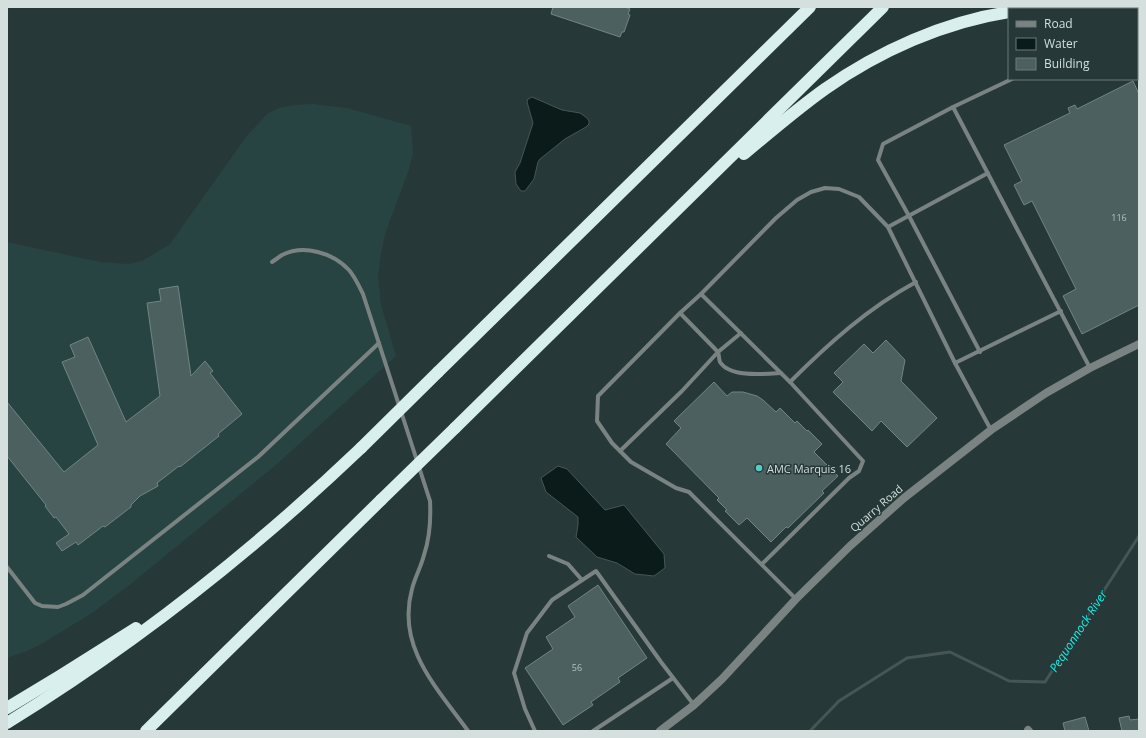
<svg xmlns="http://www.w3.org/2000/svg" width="1146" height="738" viewBox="0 0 1146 738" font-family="'Open Sans',sans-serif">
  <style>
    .built { fill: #274442 }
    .water { fill: #0a1b1a; stroke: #475655 }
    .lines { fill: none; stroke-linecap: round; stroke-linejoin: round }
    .stream { stroke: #475655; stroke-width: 3 }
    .building { fill: #4c615f; stroke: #708584 }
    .service { stroke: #7a8382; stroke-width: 4 }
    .minor { stroke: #7a8382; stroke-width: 8 }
    .motorway { stroke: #d8efee; stroke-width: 12 }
    .motorway-bridge { stroke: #d8efee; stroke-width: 12 }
    .poi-dot { fill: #54cdc8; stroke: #263938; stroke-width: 1.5 }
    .labels { text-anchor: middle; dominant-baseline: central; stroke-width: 3; stroke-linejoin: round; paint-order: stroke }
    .number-label { font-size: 9px; fill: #b2c0be }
    .poi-label { font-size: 11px; fill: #d4dfde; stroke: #263938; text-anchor: start }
    .street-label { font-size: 11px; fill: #d4dfde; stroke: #263938 }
    .water-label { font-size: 12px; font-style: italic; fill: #17eee7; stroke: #263938 }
  </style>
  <rect width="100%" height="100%" fill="#263938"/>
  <polygon class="built" points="312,104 347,108 411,126 413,154 409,169 385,234 381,253 378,276 381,305 396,356 277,464 132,583 92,613 43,643 27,651 7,658 7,242 100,262 129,264 142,261 170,244 246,137 267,114 279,108 295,105"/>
  <g class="water">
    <polygon points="532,97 562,110 580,113 587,118 589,121 589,124 586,127 565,139 540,159 538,162 534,179 525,191 521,191 516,184 515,172 520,163 533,123 527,102 528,99"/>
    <polygon points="558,466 567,469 605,510 624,505 664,554 665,568 654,576 635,574 617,563 597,557 576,537 578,525 578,517 546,492 541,478"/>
  </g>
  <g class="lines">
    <polyline class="stream" points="810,731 839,701 907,658 950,652 1009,681 1045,682 1139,536"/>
  </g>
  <g class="building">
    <polygon points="553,7 625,7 630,9 628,14 630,15 624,32 622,32 620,37 551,14"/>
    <polygon points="1133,81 1139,94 1139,305 1082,334 1063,296 1076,289 1032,201 1024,205 1014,185 1022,181 1004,145 1070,113 1068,108 1075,105 1077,109"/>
    <polygon points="178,286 191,376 205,361 213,371 210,373 242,414 218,434 219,436 180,467 179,466 157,483 158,486 140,496 131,505 131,507 105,527 103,526 78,545 76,542 62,551 56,543 69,534 56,517 54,518 45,506 46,505 7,456 7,402 64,472 98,445 62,362 75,357 70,345 88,337 126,422 160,396 147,303 161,301 159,289"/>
    <polygon points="886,340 905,360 901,381 937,418 907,447 881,421 872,431 833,392 843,382 834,373 864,344 873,353"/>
    <polygon points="714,382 727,396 732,392 743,392 757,396 763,400 776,412 780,408 795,423 797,421 807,431 808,430 822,444 814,452 838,476 822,491 824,493 788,528 786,527 771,542 747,518 739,525 725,511 727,510 717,500 719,498 666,444 681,428 674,421"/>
    <polygon points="598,585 647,658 618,678 620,682 591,702 593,705 563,725 525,668 553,649 546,637 575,617 568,606"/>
    <polygon points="1129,716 1130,720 1139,719 1139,731 1122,731 1119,718"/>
    <polygon points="1085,717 1089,731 1065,731 1063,723"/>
  </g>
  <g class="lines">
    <g class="service">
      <polyline points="1137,70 1139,70"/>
      <polyline points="1012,79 953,107 1090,368"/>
      <polyline points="953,107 883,144 878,160 909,216 980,352"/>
      <polyline points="888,227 988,173"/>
      <path d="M 272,262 C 275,260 279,257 282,255 C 304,244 333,253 349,270 C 355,277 359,286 363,294 L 430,501 C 431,520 430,537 424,555 C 421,567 415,577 412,589 C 396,647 437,688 468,731"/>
      <polyline points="701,294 790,382 863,461 859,471 849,478 762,564"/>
      <path d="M 680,313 L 718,352 C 719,355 719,359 720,362 C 730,378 765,374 781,373"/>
      <polyline points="955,363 1061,311"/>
      <path d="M 790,382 C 828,344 868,308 916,282"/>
      <polyline points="620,451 682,391 718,352 741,333"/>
      <polyline points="549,556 568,564 582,580"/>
      <polyline points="7,567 35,603 42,606 58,607 66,604 83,595 258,457 379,343"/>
      <polyline points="796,599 689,492 676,488 631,462 612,443 597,421 598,396 680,313 701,294 776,218 797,200 811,192 825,188 839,189 859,197 888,227 955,363 991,430"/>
      <polyline points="535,731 525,709 514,673 527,633 552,600 596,571 661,662 694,705"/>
      <polyline points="593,731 673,678"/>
    </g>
    <g class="minor">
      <polyline points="1028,730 1029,731"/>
      <polyline points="660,731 694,705 722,679 796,599 850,546 904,498 991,430 1046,393 1090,368 1139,344"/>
    </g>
    <g class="motorway">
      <polyline points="1129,7 1139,8"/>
      <polyline points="1033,9 1052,7"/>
      <path d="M 744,154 C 770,132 797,109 825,89 C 879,51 944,22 1009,12"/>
      <polyline points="438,372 810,7"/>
      <polyline points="455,428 883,7"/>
      <polyline points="7,708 60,676 136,628"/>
      <path d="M 7,723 C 135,644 252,552 361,448"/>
      <polyline points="146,731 381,500"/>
    </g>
    <g class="motorway-bridge">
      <polyline points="361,448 438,372"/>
      <polyline points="381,500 455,428"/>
    </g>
  </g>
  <circle class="poi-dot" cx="759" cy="468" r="4"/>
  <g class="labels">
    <g class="number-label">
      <text x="1119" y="217">116</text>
      <text x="577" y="667">56</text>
    </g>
    <g class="poi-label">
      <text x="767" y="468">AMC Marquis 16</text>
    </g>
    <g class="street-label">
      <text transform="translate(876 508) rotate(-41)">Quarry Road</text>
    </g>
    <g class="water-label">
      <text transform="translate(1078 631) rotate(-57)">Pequonnock River</text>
    </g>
  </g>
  <rect width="1146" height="738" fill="none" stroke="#d4dfde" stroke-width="16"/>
  <rect x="1008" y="8" width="130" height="72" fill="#263938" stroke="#6c7b7a"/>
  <rect x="1016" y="21" width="20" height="6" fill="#7a8382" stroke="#6c7b7a"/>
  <text x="1044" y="28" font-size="12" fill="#d4dfde">Road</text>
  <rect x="1016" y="38" width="20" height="12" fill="#0a1b1a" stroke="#6c7b7a"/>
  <text x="1044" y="48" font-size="12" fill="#d4dfde">Water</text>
  <rect x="1016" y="58" width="20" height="12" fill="#4c615f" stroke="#6c7b7a"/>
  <text x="1044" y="68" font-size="12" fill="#d4dfde">Building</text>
</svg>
